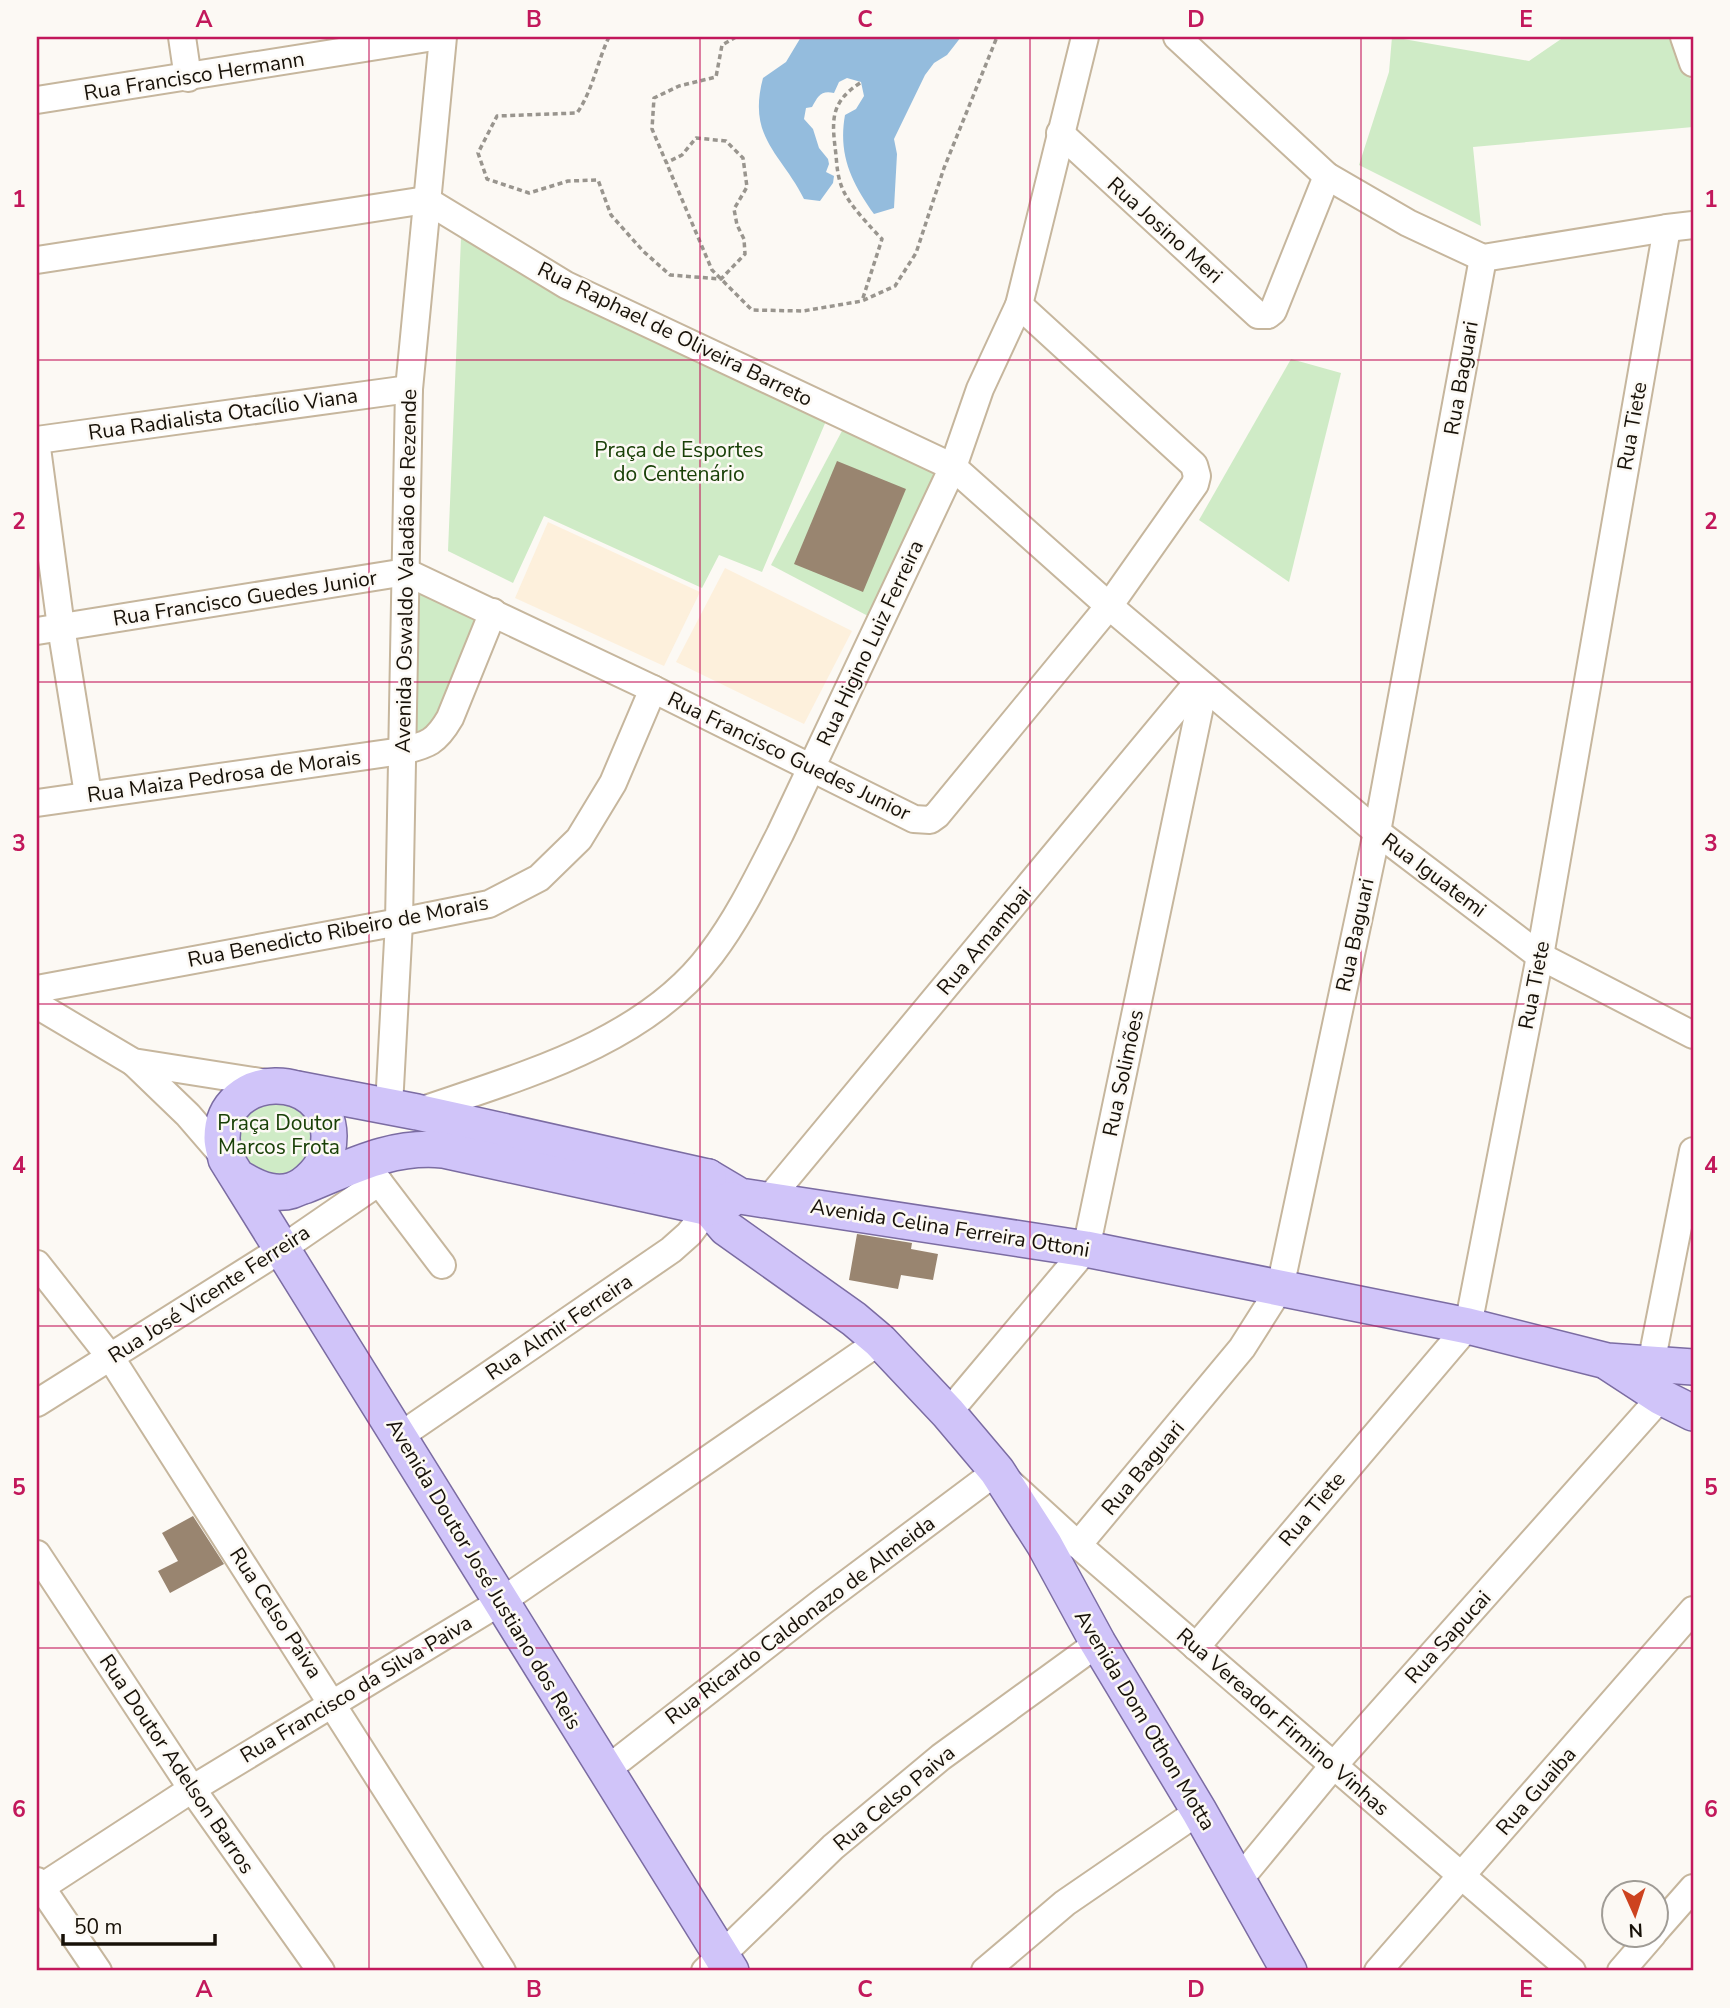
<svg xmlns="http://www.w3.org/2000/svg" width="1730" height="2008" viewBox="0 0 1730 2008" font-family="'Nunito Sans',sans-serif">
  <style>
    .built { fill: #fdf0dc }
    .green { fill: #cfebc6 }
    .water { fill: #94bcdd }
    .building { fill: #998570 }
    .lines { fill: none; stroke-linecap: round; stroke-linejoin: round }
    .minor-casing { stroke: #c6b69d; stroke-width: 30 }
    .major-casing { stroke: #7b6ca2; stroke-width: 38 }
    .path { stroke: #99958e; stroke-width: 3.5; stroke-dasharray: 5 3.5; stroke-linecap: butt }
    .minor { stroke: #fff; stroke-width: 26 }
    .major { stroke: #d0c4f9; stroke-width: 35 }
    .grid { fill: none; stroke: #c2185b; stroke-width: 2; stroke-opacity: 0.55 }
    .labels { text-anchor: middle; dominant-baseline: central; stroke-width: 5; stroke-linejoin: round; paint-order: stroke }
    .street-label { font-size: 21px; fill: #171108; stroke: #fcf9f4 }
    .park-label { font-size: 21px; fill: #194007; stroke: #fcf9f4 }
    .neatline { fill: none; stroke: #c2185b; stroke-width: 2.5 }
    .grid-label { font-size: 23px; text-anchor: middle; font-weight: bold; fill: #c2185b }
  </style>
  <rect width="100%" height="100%" fill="#fcf9f4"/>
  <g class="built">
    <polygon points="548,522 700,592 664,666 515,598"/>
    <polygon points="725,568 852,631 804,724 676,662"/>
  </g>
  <g class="green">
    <polygon points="1392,37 1529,61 1564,37 1677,37 1693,87 1693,127 1473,147 1481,226 1359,165 1389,72"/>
    <polygon points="461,238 628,325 826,421 762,572 719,555 702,588 544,516 513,583 448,551"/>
    <polygon points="1291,359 1341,373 1289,582 1199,520"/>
    <polygon points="843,429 938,474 868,616 771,565"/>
    <polygon points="410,583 486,618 440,715 404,745"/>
    <path d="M 271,1092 L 322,1126 L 297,1175 L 259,1176 C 230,1147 238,1142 246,1105 Z"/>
  </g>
  <path class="water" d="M 801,37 L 961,37 L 947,55 L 934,63 L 925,75 L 894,139 L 897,154 L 894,208 L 874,214 C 851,182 838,154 845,115 L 856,109 L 864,96 L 861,82 L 847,78 L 839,82 L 834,93 C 821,90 818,96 812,107 L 806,108 L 804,119 L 813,129 L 819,148 L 828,159 L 829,164 L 826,172 L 834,176 L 833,183 L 820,201 L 804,199 C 781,153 747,138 763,78 L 786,62 Z"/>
  <g class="building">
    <polygon points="837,461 906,489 863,592 794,564"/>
    <polygon points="857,1234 912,1243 911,1249 938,1254 933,1280 901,1275 898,1289 849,1280"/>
    <polygon points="193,1516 224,1564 170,1593 158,1571 178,1561 162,1533"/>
  </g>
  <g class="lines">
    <g class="minor-casing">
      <g id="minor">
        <polyline points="182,37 188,78"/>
        <polyline points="1177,37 1327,176 1408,223 1483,258 1667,228 1693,225"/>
        <polyline points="1684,37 1693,63"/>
        <polyline points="37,100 434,37"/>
        <polyline points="1060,133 1258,315 1268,315 1273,311 1327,176"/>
        <polyline points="37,260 426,200 566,285 953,467 1109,606 1377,832 1540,956 1693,1035"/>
        <polyline points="37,440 409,389"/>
        <polyline points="37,448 61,627 88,794"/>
        <polyline points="37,631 406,572 653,689 914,819 930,820 937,815 1109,606 1195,484 1197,476 1194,465 1019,305"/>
        <path d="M 37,803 L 402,751 C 428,745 436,742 450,718 L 493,612"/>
        <polyline points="37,989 399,922 489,904 539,878 579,839 613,783 653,689"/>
        <polyline points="37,1005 133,1062 273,1084"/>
        <polyline points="133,1062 188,1115 226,1159"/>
        <polyline points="389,1106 399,922 409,389 443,37"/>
        <path d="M 417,1112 C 518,1077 644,1044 711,954 C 739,917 759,875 780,834 L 953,467 L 980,389 L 1019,305 L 1085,37"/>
        <polyline points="369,1169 442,1265"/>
        <polyline points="769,1199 1198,682"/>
        <polyline points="37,1264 111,1358 502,1971"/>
        <polyline points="1651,1364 1693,1151"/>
        <polyline points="37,1403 283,1248 379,1182"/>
        <polyline points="948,1413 1086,1249 1204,687"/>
        <polyline points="400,1436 671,1250 689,1234 709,1208"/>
        <polyline points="1078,1545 1242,1348 1280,1288 1377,832 1483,258"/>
        <polyline points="37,1554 192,1789 321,1971"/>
        <polyline points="1196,1647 1468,1326 1540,956 1667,228"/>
        <polyline points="605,1771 822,1602 997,1471 1078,1545 1572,1971"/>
        <polyline points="1239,1880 1333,1766 1661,1397"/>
        <polyline points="37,1881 98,1971"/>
        <polyline points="37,1890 192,1789 502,1601 880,1341"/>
        <polyline points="1656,1930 1693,1888"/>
        <polyline points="705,1971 833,1847 941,1757 1098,1643"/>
        <polyline points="985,1971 1065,1903 1199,1811"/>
        <polyline points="1378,1971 1693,1610"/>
        <polyline points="1621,1971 1653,1934"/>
      </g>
    </g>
    <g class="major-casing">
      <g id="major">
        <polyline points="297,1089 417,1112 708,1177 740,1196 1086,1249 1468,1326 1607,1361 1693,1367"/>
        <path d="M 238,1177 C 257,1189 281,1200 303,1185 C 320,1172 329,1158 329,1136 C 328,1068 222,1070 222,1138 C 222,1145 225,1153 226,1159 L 731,1971"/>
        <polyline points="708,1177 709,1208 726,1228 854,1319 880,1341 948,1413 997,1471 1044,1544 1098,1643 1199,1811 1289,1971"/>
        <path d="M 304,1186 C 351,1167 391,1145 443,1150 L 709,1208 L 730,1200"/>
        <polyline points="1609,1363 1661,1397 1693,1413"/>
      </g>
    </g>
    <g class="path">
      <path d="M 609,37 C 597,62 593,90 577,113 L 497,116 L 478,153 L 487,179 L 529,193 L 568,181 L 598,180 L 611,215 L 643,251 L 670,275 L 721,279 L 745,254 L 744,239 L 737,225 L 734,209 L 747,187 L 743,158 L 726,141 L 696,138 L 682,155 L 666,163"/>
      <polyline points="736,37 722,45 716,77 679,86 654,98 652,129 712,270 752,310 803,311 862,301 895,286 916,253 944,168 997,37"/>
      <path d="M 860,83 C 829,103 832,122 836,155 C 837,168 838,180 844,192 C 850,205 872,229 882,239 L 862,301"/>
    </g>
    <use href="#minor" class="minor"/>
    <use href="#major" class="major"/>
  </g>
  <path class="grid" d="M 369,37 L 369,1971M 700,37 L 700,1971M 1030,37 L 1030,1971M 1361,37 L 1361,1971M 37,360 L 1693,360M 37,682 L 1693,682M 37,1004 L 1693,1004M 37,1326 L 1693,1326M 37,1648 L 1693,1648"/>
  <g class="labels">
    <g class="street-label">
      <text transform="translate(194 76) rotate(-9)">Rua Francisco Hermann</text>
      <text transform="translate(1165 230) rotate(42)">Rua Josino Meri</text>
      <text transform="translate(675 334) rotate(26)">Rua Raphael de Oliveira Barreto</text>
      <text transform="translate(1461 378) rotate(-80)">Rua Baguari</text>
      <text transform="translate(223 414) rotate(-8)">Rua Radialista Otacílio Viana</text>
      <text transform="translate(1632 426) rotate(-80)">Rua Tiete</text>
      <text transform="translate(406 571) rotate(-89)">Avenida Oswaldo Valadão de Rezende</text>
      <text transform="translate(245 598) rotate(-9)">Rua Francisco Guedes Junior</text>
      <text transform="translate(870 643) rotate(-65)">Rua Higino Luiz Ferreira</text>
      <text transform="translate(789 756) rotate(26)">Rua Francisco Guedes Junior</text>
      <text transform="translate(224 776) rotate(-8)">Rua Maiza Pedrosa de Morais</text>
      <text transform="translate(1434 875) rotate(37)">Rua Iguatemi</text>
      <text transform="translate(338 931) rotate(-11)">Rua Benedicto Ribeiro de Morais</text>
      <text transform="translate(1355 935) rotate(-78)">Rua Baguari</text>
      <text transform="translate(984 941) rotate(-50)">Rua Amambai</text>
      <text transform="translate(1534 985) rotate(-79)">Rua Tiete</text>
      <text transform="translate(1123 1073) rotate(-78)">Rua Solimões</text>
      <text transform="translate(950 1228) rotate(9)">Avenida Celina Ferreira Ottoni</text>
      <text transform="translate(209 1294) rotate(-33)">Rua José Vicente Ferreira</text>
      <text transform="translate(559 1327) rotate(-34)">Rua Almir Ferreira</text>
      <text transform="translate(1143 1468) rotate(-50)">Rua Baguari</text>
      <text transform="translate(1312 1509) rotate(-50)">Rua Tiete</text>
      <text transform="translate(484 1574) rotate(59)">Avenida Doutor José Justiano dos Reis</text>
      <text transform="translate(276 1613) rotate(57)">Rua Celso Paiva</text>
      <text transform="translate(800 1620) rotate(-37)">Rua Ricardo Caldonazo de Almeida</text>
      <text transform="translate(1448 1637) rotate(-48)">Rua Sapucai</text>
      <text transform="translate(356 1689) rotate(-31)">Rua Francisco da Silva Paiva</text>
      <text transform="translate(1145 1720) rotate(59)">Avenida Dom Othon Motta</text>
      <text transform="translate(1283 1722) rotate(41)">Rua Vereador Firmino Vinhas</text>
      <text transform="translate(177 1764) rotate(56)">Rua Doutor Adelson Barros</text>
      <text transform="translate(1536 1791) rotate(-49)">Rua Guaiba</text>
      <text transform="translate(894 1798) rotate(-40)">Rua Celso Paiva</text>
    </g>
    <g class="park-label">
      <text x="679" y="450">Praça de Esportes<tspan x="679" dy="24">do Centenário</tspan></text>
      <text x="279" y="1123">Praça Doutor<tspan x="279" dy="24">Marcos Frota</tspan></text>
    </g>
  </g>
  <rect width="1730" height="2008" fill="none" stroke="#fcf9f4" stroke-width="77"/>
  <g transform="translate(1635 1914) rotate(177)"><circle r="33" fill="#fcf9f4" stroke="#a09c96" stroke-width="2"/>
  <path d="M0-5L12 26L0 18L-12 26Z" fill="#cd4320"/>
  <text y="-10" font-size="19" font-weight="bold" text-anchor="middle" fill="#171108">N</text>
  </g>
  <path d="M63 1934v10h152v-10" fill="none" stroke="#171108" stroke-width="3.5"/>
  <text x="74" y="1934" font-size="21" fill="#171108" stroke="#fcf9f4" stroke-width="5" paint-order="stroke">50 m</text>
  <rect x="38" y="38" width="1654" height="1931" class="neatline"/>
  <g class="grid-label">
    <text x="204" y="27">A</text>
    <text x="534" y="27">B</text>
    <text x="865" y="27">C</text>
    <text x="1196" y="27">D</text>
    <text x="1526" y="27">E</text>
    <text x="19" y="207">1</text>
    <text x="1711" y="207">1</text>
    <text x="19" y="529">2</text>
    <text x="1711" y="529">2</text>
    <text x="19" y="851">3</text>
    <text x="1711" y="851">3</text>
    <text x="19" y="1173">4</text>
    <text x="1711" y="1173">4</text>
    <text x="19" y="1495">5</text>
    <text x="1711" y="1495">5</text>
    <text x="19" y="1817">6</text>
    <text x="1711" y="1817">6</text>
    <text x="204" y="1997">A</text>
    <text x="534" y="1997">B</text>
    <text x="865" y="1997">C</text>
    <text x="1196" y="1997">D</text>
    <text x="1526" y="1997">E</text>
  </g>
</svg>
